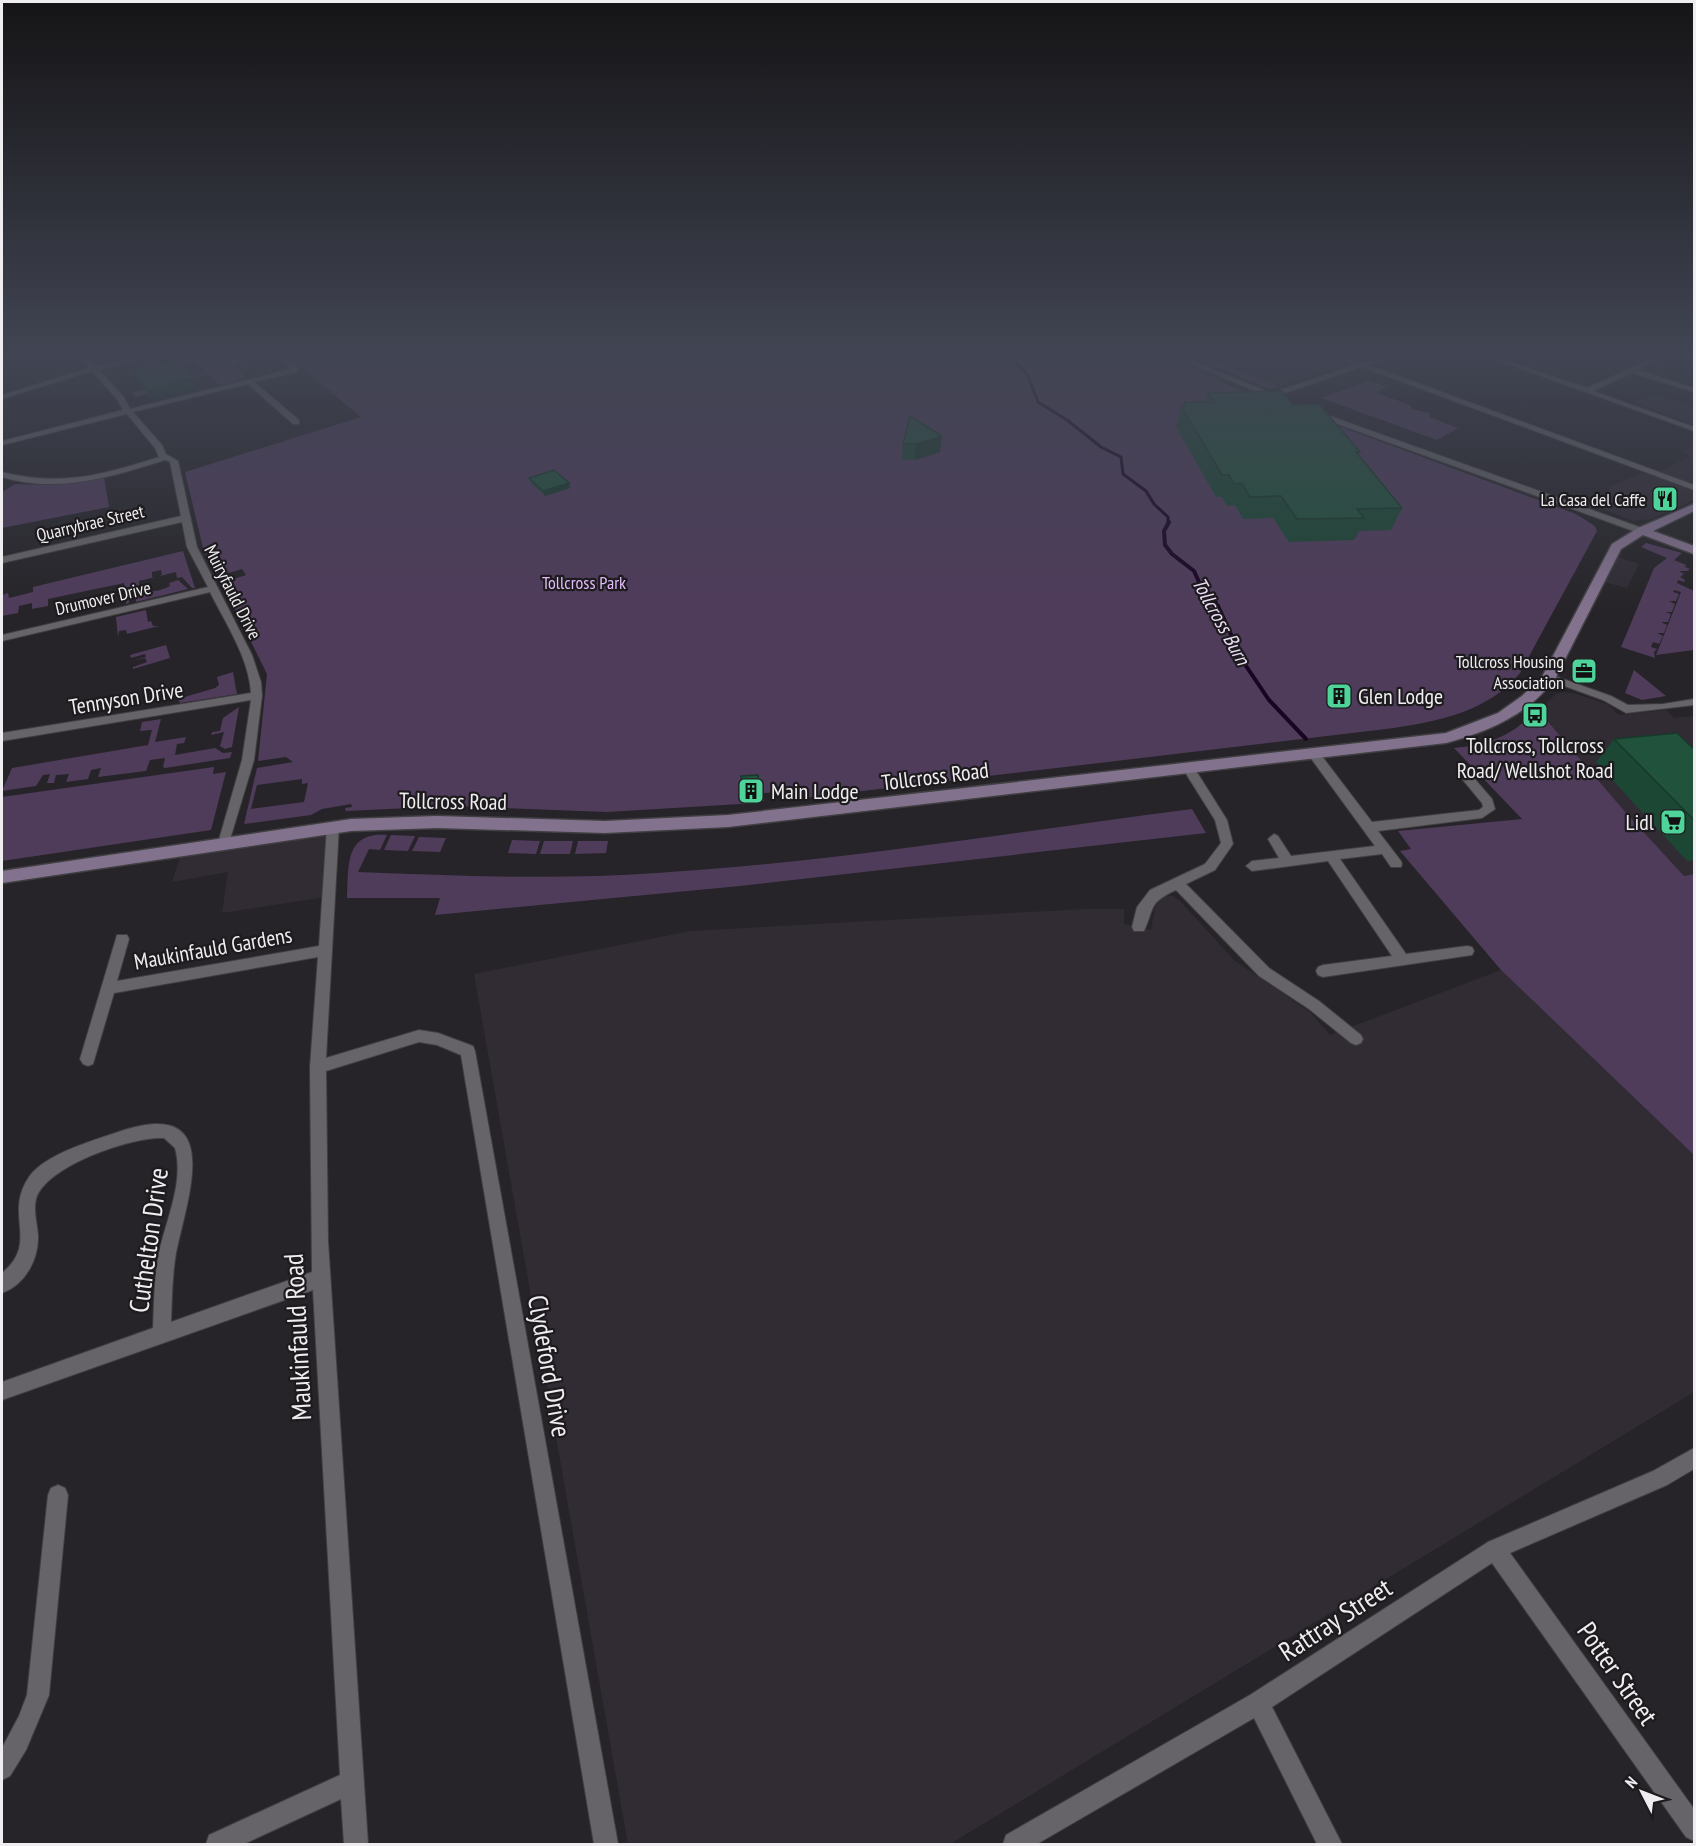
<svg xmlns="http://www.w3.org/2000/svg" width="1696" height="1846" viewBox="0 0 1696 1846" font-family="'PT Sans Narrow',sans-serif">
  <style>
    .built { fill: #312c34 }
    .green { fill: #4f3c5b; fill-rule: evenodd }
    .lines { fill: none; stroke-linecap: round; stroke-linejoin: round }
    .stream-far1 { stroke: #190424; stroke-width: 3 }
    .stream { stroke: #190424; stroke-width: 4 }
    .street-casing { stroke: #403f41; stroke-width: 2 }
    .secondary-casing { stroke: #403f41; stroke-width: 3 }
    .street { fill: #666468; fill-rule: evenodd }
    .secondary { fill: #83728e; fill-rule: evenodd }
    .wall { fill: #1c4734 }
    .shaded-wall { fill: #17392a }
    .building { fill: #21523c; stroke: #17392a; stroke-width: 1.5 }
    .labels { text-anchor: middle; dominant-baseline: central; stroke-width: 4.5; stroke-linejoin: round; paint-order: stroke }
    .far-poi-label { font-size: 18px; fill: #efedf0; stroke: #1d1b1e; text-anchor: end }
    .far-street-label { font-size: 18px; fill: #efedf0; stroke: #1d1b1e }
    .far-park-label { font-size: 18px; fill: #e2bbfb; stroke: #1d1b1e }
    .far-water-label { font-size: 20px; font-style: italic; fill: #eddef8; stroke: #1d1b1e }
    .poi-label { font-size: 22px; fill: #efedf0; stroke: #1d1b1e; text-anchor: start }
    .street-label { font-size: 22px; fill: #efedf0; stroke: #1d1b1e }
    .near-street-label { font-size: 27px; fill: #efedf0; stroke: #1d1b1e }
  </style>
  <rect width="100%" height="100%" fill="#262428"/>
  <g class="built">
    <polygon points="1182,353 1317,353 1346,364 1271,390"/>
    <polygon points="1655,394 1694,408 1694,425 1634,402"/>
    <polygon points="1694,445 1694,500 1651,519 1633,521 1598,507 1607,499 1609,487 1642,473 1654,475 1690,456 1682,451"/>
    <polygon points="1613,555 1639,564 1627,588 1600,581"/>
    <polygon points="1563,692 1573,693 1607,704 1619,715 1666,710 1674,718 1694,716 1694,874 1684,876 1627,814 1544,717 1547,715 1538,711 1556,694"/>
    <polygon points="331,828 326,897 222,913 228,872 172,882 182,851"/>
    <polygon points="1165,896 1173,896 1180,901 1234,960 1310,1012 1330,1035 1501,970 1694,1155 1694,1392 950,1844 628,1844 474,974 691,931 1085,909 1124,909 1124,924 1151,930 1155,907 1159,900"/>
  </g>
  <g class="green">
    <polygon points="207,353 219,361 221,360 214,353 233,353 243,362 234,365 246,378 220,385 209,374 165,385 167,389 135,397 131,393 207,373 193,360 154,369 151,366"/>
    <path d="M 285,353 L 1158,353 L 1219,379 L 1220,382 L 1576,514 L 1595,526 L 1597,531 L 1520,673 C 1487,713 1435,722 1386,729 L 787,800 L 783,798 L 783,792 L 764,793 L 764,801 L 757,803 L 607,812 L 452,806 L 346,811 L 345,808 L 352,807 L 351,804 L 322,809 L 311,815 L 244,824 L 257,768 L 293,762 L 286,757 L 258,761 L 267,674 L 222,583 L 246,575 L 242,569 L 218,576 L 203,548 L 185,472 L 361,417 ZM 302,779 L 302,784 L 308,783 L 304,802 L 251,809 L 257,785 Z"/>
    <polygon points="1218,362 1279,387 1269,389 1211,365"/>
    <polygon points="1369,381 1387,387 1377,391 1379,394 1410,405 1412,409 1429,413 1430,417 1458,428 1437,440 1321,398"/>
    <polygon points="104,477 109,507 2,528 2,492 15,484 57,485"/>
    <polygon points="1646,543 1682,553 1674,560 1686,565 1685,567 1690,569 1687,571 1679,571 1684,574 1680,577 1685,580 1684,582 1678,580 1677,583 1694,591 1694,650 1656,655 1681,592 1674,590 1673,592 1679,594 1676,601 1669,601 1675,604 1672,612 1665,612 1671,614 1668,622 1661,622 1667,625 1664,633 1657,633 1663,636 1659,644 1653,642 1651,647 1657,649 1654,652 1655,658 1621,647 1654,568 1667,558 1641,547"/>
    <polygon points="183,551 195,588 192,588 182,577 177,578 176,572 160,576 162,574 161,570 152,572 152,577 155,577 139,581 139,586 135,587 136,591 128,593 129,603 126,604 124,583 48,599 48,606 32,609 32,603 19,606 18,613 2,616 2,595 8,593 9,598 33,592 33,587"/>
    <path d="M 178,580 L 188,589 L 136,602 L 135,593 L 149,587 L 150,591 C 156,592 164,589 170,586 L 169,583 Z"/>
    <polygon points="146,610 148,622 151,621 153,626 159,626 127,634 126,630 119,631 118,637 116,617"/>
    <polygon points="166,645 170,658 133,669 133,667 147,662 145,658 131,661 146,657 145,654 131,658 130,655"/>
    <polygon points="1634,670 1666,696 1642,700 1625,693"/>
    <polygon points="233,672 237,694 180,703 178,699 215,688 219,685 217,677"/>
    <polygon points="239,707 232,747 225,749 220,746 224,732 211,735 212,732 220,731 223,718"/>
    <path d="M 1530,715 L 1544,717 L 1627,814 L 1684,876 L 1694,874 L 1694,1155 L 1501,970 L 1400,851 L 1411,849 L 1398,831 L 1522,819 L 1454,748 C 1482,746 1512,737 1530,715 Z"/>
    <polygon points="161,719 155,742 186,737 184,743 177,744 175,755 215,748 223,753 232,752 230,758 165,768 163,767 165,758 150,760 146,771 98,777 101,768 91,770 88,779 66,782 69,774 56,775 54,783 47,783 50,774 43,775 36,786 2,791 12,768 148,745 152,730 140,731 142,722"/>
    <polygon points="214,767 213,774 226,772 211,830 2,861 2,797"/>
    <path d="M 1192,809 L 1206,833 L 740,886 L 435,915 L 440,898 L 347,898 C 349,866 344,832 387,835 L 380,850 L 369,849 L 358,872 C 458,876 558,880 657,873 C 836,862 1014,832 1192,809 Z"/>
    <polygon points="391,835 415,836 408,851 384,850"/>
    <polygon points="419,837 446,838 440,852 412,851"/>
    <polygon points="512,840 540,841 536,854 508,853"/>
    <polygon points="544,841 573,841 570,854 540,854"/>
    <polygon points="578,841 608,841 606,853 575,854"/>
  </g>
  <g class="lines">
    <polyline class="stream-far1" points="1007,353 1027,374 1038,402 1067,420 1101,447 1121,457 1123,474 1146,491 1154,504 1168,517 1168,524"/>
    <polyline class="stream" points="1169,522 1164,531 1165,545 1172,554 1194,571 1199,582 1218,606 1244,663 1269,700 1306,739"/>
    <g class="street-casing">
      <g id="street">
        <polygon points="5,353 13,353 2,358 2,354"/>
        <path d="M 77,353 L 83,353 L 96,366 L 153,353 L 163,353 L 99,370 L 123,396 L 130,409 L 291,369 L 274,353 L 281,353 L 299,367 L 297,372 L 254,382 L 299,420 L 299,424 L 293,424 L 248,384 L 133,412 L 162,445 L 166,454 L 178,461 L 197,547 L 252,655 L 261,682 L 262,696 L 254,760 L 228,846 L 224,848 L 218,843 L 242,760 L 251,700 L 2,741 L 2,733 L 251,693 C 249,658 226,624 210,592 L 2,641 L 2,635 L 208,587 L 187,547 L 182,522 L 2,563 L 2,557 L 181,516 L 170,462 L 165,460 C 111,477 58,494 2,477 L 2,472 C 61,487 103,475 159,457 L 155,448 L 127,414 L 2,445 L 2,441 L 123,410 L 116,398 L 92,371 L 2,399 L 2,395 L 89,368 Z"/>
        <path d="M 1164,353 L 1172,353 L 1271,393 L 1355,365 L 1327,353 C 1339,353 1352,363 1363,362 C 1376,361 1387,353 1400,353 L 1369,365 L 1694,485 L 1694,490 L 1362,367 L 1277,396 L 1280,398 L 1276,400 Z"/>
        <polygon points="1477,353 1485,353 1587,388 1664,353 1672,353 1638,370 1694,388 1694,392 1632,373 1593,391 1694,427 1694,431"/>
        <polygon points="1673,353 1682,353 1690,356 1687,358"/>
        <polygon points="1316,411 1645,529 1646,531 1639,533 1313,415 1313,411"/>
        <polygon points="1549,674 1611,696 1628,705 1663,704 1694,699 1694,705 1626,713 1603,700 1545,679 1545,675"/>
        <polygon points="1314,750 1318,751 1372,822 1479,810 1483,807 1482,803 1463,780 1469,776 1473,777 1492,799 1495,809 1482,818 1378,831 1401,861 1402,864 1401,867 1391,867 1382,854 1340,859 1406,954 1467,946 1472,947 1474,951 1472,955 1323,977 1318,975 1316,971 1318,967 1323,965 1392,956 1328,861 1252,871 1246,866 1252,861 1279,858 1268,839 1274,834 1278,836 1291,856 1375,846 1310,757 1308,754"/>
        <path d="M 1189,765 L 1193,766 L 1227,820 L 1233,844 L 1215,870 L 1186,884 L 1269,968 L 1319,1001 L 1361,1035 L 1363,1039 L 1361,1043 L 1356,1045 L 1351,1043 L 1309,1009 L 1259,976 L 1176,890 C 1148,903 1155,907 1144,931 L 1134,931 L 1132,927 L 1137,907 L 1150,890 L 1205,864 L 1221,843 L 1215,820 L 1183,769 Z"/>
        <path d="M 333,822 L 339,826 L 326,1058 L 419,1030 L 438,1033 L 473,1046 L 475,1051 L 618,1844 L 594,1844 L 461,1055 L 437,1045 L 419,1042 L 326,1071 L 328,1241 L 368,1844 L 344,1844 L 341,1799 L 244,1844 L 206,1844 L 209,1835 L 340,1775 L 313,1290 L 2,1400 L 2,1382 L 153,1328 C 154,1305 154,1281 158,1258 C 164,1224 185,1183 175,1148 L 164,1138 C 133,1136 45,1166 36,1199 C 33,1211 37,1223 38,1235 C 39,1259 25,1285 2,1293 L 2,1273 C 40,1242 3,1215 29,1177 C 45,1154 92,1141 118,1132 C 226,1095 188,1195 176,1253 C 172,1276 172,1299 171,1322 L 312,1272 L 310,1067 L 318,957 L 114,993 L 93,1064 L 88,1066 L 83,1064 L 80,1059 L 117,935 L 127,935 L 129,939 L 117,981 L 319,946 L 327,826 Z"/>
        <polygon points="1694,1448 1694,1469 1667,1485 1510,1553 1694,1809 1694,1841 1686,1837 1492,1563 1272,1707 1342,1844 1317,1844 1254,1718 1037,1844 1003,1844 1006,1835 1250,1695 1488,1542 1653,1471"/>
        <polygon points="58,1485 65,1488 68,1495 49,1695 26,1750 10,1776 2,1780 2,1748 19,1716 27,1695 48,1495 51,1488"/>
      </g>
    </g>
    <g class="secondary-casing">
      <path id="secondary" d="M 1694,504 L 1694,511 L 1653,531 L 1694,546 L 1694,554 L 1643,535 L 1621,549 L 1556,677 C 1530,714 1488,732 1446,743 L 728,827 L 605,833 L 437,828 L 351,831 L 2,883 L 2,871 L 351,819 L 437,816 L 605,821 L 728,815 L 1446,733 L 1498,713 L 1522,696 L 1543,675 L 1612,544 L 1638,528 Z"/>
    </g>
    <use href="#street" class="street"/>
    <use href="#secondary" class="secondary"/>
  </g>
  <g class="wall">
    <polygon points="173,364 194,378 199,388 170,395 152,400 138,380 133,371"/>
    <polygon points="1208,393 1293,405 1360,452 1358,456 1402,508 1391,530 1359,531 1354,540 1289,542 1273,518 1243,519 1235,505 1227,506 1222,497 1216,497 1176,427 1181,406 1183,406 1184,402 1206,402"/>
    <polygon points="910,416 940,452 915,460 902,460 903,444"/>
    <polygon points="529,478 569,483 570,488 545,496 531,483"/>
    <polygon points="1614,739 1695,750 1695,860 1687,861 1596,762"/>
    <polygon points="758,775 760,801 743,802 742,791"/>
  </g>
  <g class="shaded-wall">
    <polygon points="194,378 199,388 170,395 152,400 147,391 165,385"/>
    <polygon points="942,436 940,452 915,460 916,444"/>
    <polygon points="569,483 570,488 545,496 543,491"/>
  </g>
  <g class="building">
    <polygon points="170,362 173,364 179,363 194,378 165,385 147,391 133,371"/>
    <polygon points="1282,391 1293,405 1319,404 1360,452 1356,452 1402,508 1357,509 1364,518 1297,519 1281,496 1250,497 1242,483 1234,484 1229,475 1222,475 1181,406 1186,406 1184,402 1214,402 1208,393"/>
    <polygon points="910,416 942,436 916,444 903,444"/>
    <polygon points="554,470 569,483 543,491 529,478"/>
    <polygon points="1677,733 1695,750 1695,821 1614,739"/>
    <polygon points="758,775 759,789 742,791 741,776"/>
  </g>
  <linearGradient id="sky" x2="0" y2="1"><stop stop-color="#151416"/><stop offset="0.58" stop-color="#414553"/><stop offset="1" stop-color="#414553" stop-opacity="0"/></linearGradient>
  <rect width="1696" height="611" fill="url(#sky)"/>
  <defs>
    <g id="restaurant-square" transform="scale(1.35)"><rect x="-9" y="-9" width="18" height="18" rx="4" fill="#4ed39a" stroke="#1d1b1e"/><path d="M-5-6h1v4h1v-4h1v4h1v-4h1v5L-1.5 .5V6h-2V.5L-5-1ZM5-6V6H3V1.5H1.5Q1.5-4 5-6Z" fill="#111"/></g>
    <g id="office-square" transform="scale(1.35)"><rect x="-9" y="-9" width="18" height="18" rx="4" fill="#4ed39a" stroke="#1d1b1e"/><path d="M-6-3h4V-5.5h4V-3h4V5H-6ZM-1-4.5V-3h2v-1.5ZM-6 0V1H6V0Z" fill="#111"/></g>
    <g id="building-square" transform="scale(1.35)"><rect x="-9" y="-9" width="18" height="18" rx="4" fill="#4ed39a" stroke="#1d1b1e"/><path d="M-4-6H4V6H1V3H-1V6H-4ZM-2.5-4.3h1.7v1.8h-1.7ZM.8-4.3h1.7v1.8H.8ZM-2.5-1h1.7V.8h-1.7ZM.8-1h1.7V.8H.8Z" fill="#111"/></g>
    <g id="bus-square" transform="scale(1.35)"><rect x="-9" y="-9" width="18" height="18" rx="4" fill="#4ed39a" stroke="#1d1b1e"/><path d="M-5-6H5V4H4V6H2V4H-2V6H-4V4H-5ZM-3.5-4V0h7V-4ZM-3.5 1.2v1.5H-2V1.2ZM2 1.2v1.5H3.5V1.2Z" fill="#111"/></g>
    <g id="supermarket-square" transform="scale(1.35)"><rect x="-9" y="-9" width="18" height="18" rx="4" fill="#4ed39a" stroke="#1d1b1e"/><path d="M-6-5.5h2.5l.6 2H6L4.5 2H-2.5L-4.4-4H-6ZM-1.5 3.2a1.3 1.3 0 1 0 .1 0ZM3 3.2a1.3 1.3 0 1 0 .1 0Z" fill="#111"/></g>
  </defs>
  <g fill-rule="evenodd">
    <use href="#restaurant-square" x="1665" y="499"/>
    <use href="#office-square" x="1584" y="671"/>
    <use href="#building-square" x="1339" y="696"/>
    <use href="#bus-square" x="1535" y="715"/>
    <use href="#building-square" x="751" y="791"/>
    <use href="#supermarket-square" x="1673" y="822"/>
  </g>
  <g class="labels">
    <g class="far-poi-label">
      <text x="1646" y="499">La Casa del Caffe</text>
      <text x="1564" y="661">Tollcross Housing<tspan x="1564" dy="21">Association</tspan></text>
    </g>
    <g class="far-street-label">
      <text transform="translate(90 523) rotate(-13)">Quarrybrae Street</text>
      <text transform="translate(233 592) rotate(63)">Muiryfauld Drive</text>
      <text transform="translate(103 598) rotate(-13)">Drumover Drive</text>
    </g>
    <g class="far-park-label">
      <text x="584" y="582">Tollcross Park</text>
    </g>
    <g class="far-water-label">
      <text transform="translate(1221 621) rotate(61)">Tollcross Burn</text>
    </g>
    <g class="poi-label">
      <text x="1358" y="696">Glen Lodge</text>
      <text x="1535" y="745" text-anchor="middle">Tollcross, Tollcross<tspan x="1535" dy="25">Road/ Wellshot Road</tspan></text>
      <text x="771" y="791">Main Lodge</text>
      <text x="1654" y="822" text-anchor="end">Lidl</text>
    </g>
    <g class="street-label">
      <text transform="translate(126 698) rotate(-9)">Tennyson Drive</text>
      <text transform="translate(935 776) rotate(-7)">Tollcross Road</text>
      <text transform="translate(453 801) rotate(1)">Tollcross Road</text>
      <text transform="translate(213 948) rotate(-10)">Maukinfauld Gardens</text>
    </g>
    <g class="near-street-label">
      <text transform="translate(148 1240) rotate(-82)">Cuthelton Drive</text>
      <text transform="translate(297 1337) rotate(-93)">Maukinfauld Road</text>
      <text transform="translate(550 1366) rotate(80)">Clydeford Drive</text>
      <text transform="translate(1335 1619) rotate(-33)">Rattray Street</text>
      <text transform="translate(1618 1673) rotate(55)">Potter Street</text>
    </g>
  </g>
  <rect width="1696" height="1846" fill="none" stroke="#efedf0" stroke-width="6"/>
  <g transform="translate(1642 1792) rotate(312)" stroke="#1d1b1e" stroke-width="4.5" paint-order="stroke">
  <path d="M0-4.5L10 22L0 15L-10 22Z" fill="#efedf0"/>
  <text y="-9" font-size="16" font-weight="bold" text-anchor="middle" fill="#efedf0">N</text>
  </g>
</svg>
